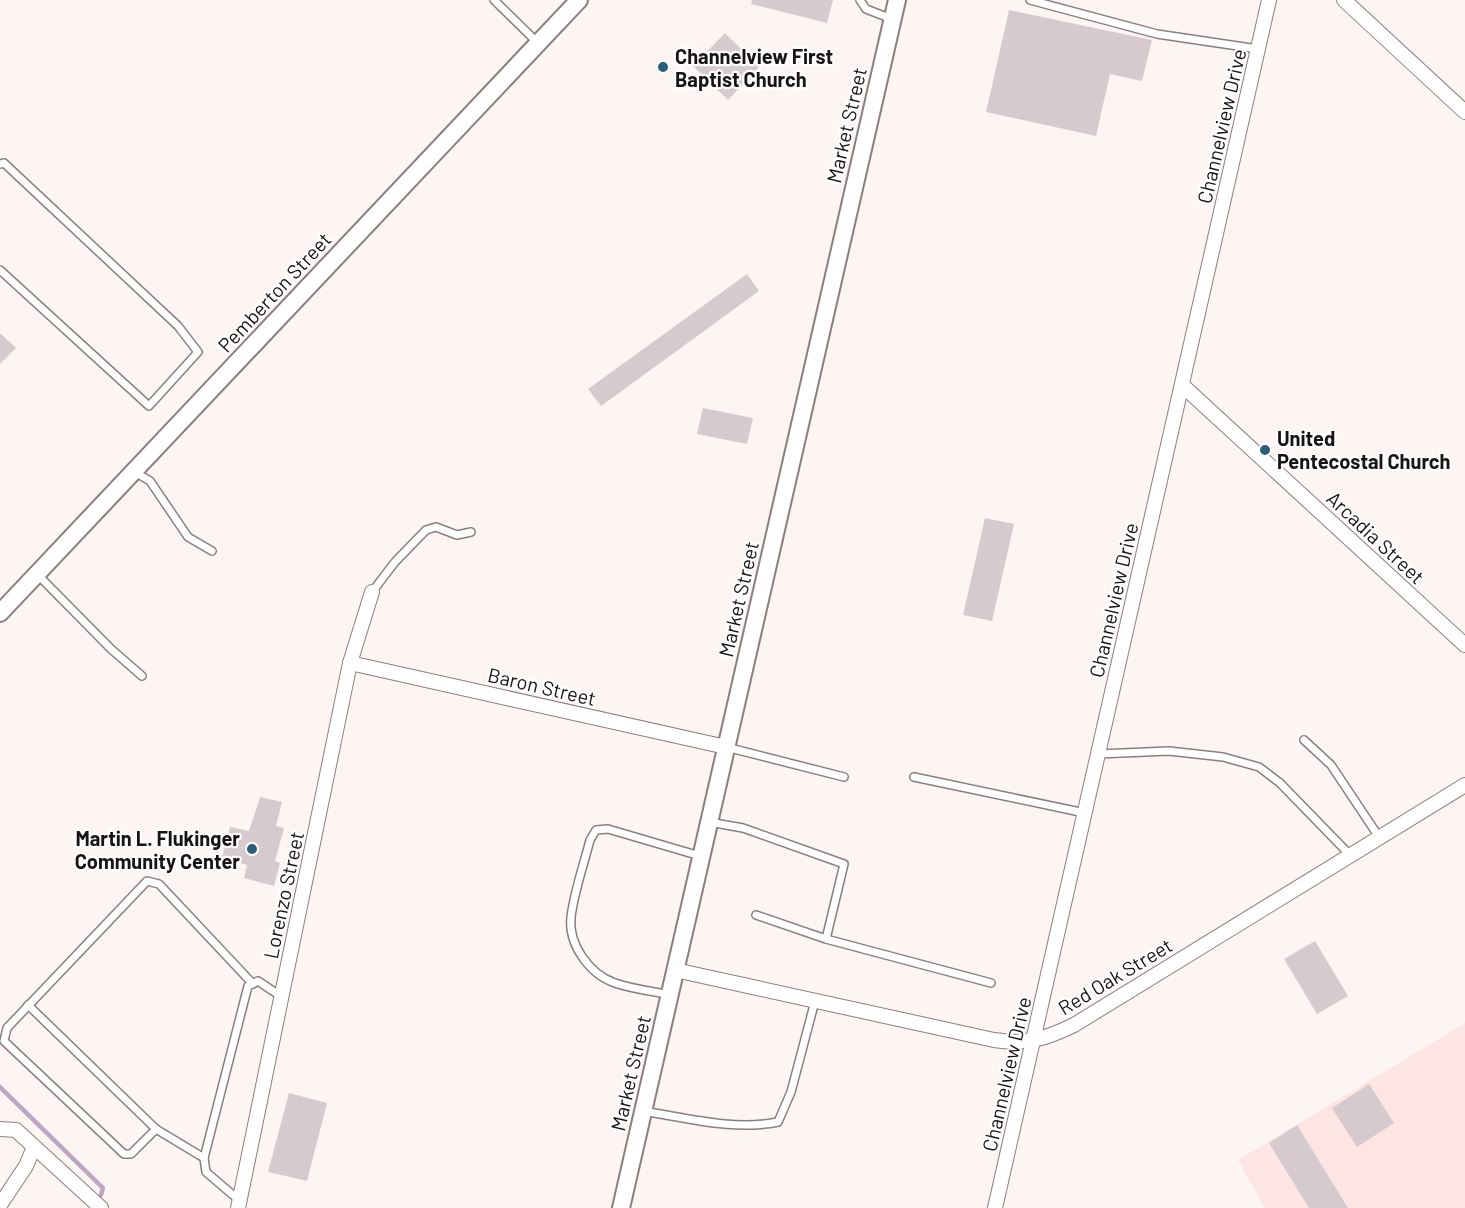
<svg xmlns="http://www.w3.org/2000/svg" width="1465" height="1208" viewBox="0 0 1465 1208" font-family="Barlow,sans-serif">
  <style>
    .built { fill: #fde5e4 }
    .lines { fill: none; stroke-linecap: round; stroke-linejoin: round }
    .stream { stroke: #bea6c2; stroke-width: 4.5 }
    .building { fill: #d7cacf }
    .service-casing { stroke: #8c7e7e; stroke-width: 10 }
    .minor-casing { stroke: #8c7e7e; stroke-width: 16 }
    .tertiary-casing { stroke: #8c7e7e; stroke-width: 20 }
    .service { stroke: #fff; stroke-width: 7 }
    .minor { stroke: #fff; stroke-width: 14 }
    .tertiary { stroke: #fff; stroke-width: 16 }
    .poi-dot { fill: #2a5e7a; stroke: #fff; stroke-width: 2 }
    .labels { text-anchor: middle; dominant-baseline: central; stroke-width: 4.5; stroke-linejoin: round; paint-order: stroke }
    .poi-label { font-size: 20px; font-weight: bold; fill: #191414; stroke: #fff; text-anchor: start }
    .street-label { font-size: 20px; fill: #191414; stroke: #fff }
  </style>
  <rect width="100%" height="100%" fill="#fdf4f4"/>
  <polygon class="built" points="1465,1023 1465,1208 1265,1208 1238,1160"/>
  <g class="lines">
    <polyline class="stream" points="0,1087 103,1188 101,1195"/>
  </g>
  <g class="building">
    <polygon points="752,0 833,0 827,23 751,4"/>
    <polygon points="1009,10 1152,40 1142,81 1110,74 1096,136 986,112"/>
    <polygon points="725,33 759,67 728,100 693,66"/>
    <polygon points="747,274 759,291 601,406 588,389"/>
    <polygon points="0,333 16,348 0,364"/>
    <polygon points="703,408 753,418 747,444 697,434"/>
    <polygon points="985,518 1014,524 992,621 963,615"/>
    <polygon points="260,797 282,802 276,826 284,828 275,861 280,863 274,886 244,878 247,865 222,858 230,827 249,831"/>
    <polygon points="1315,941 1348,996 1317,1014 1284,959"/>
    <polygon points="1369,1084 1394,1123 1357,1147 1332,1108"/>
    <polygon points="289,1093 327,1103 307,1181 268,1172"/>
    <polygon points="1297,1125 1348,1208 1309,1208 1269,1143"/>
  </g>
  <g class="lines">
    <g class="service-casing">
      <g id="service">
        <polyline points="494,0 538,43"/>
        <polyline points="860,0 866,9 892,19"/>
        <polyline points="1030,0 1157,34 1258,49"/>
        <polyline points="0,164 4,163 178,326 198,352 149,406 0,270"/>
        <polyline points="133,471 150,481 188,537 212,551"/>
        <polyline points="37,574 111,649 142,676"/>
        <polyline points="372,592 395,562 426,530 436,527 457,535 471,532"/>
        <polyline points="1304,740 1331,765 1379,837"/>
        <polyline points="726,747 844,777"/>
        <polyline points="1098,754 1169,751 1223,757 1259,767 1280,783 1350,855"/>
        <polyline points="914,777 1085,813"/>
        <polyline points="709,822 743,828 844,864 826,939 756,915"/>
        <polyline points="826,939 991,983"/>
        <path d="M 670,995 C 652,991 632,989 615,983 C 589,974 568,944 571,917 C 574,892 584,864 590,840 L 596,830 L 608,829 L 700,856"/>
        <polyline points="28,1005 156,1129"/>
        <path d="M 643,1111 C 687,1118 734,1131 778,1122 L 791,1092 L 815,1001"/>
        <polyline points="204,1158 156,1129 131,1154 124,1154 4,1041 7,1028 147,881 159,884 253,984"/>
        <polyline points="240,1201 206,1172 204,1158 248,986 258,981 282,997"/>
      </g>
    </g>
    <g class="minor-casing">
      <g id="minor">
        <polyline points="1344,0 1465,112"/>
        <polyline points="1182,385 1465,645"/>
        <polyline points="350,663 726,747"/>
        <path d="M 675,970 L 994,1040 C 1026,1045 1045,1039 1074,1025 L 1465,785"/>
        <polyline points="0,1129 16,1130 101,1208"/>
        <polyline points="0,1205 26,1166 34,1147"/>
        <polyline points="238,1208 350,663 372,592"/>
        <polyline points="995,1208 1269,0"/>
      </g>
    </g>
    <g class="tertiary-casing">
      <g id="tertiary">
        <polyline points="0,613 579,0"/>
        <polyline points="621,1208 897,0"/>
      </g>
    </g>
    <use href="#service" class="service"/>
    <use href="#minor" class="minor"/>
    <use href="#tertiary" class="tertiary"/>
  </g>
  <g class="poi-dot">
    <circle cx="663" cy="67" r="6"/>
    <circle cx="1265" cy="450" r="6"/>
    <circle cx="252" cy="849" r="6"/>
  </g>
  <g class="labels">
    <g class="poi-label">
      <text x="675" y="56">Channelview First<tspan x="675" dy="23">Baptist Church</tspan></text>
      <text x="1277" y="438">United<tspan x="1277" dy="23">Pentecostal Church</tspan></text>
      <text x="240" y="838" text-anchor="end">Martin L. Flukinger<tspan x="240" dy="23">Community Center</tspan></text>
    </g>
    <g class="street-label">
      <text transform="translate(846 125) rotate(-77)">Market Street</text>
      <text transform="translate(1221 126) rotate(-77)">Channelview Drive</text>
      <text transform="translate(274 292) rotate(-47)">Pemberton Street</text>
      <text transform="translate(1376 537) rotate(43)">Arcadia Street</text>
      <text transform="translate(738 599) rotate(-77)">Market Street</text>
      <text transform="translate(1113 600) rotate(-77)">Channelview Drive</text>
      <text transform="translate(542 686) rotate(13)">Baron Street</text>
      <text transform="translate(283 895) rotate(-78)">Lorenzo Street</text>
      <text transform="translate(1115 976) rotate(-31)">Red Oak Street</text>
      <text transform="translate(630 1073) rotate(-77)">Market Street</text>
      <text transform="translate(1006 1074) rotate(-77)">Channelview Drive</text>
    </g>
  </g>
</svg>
